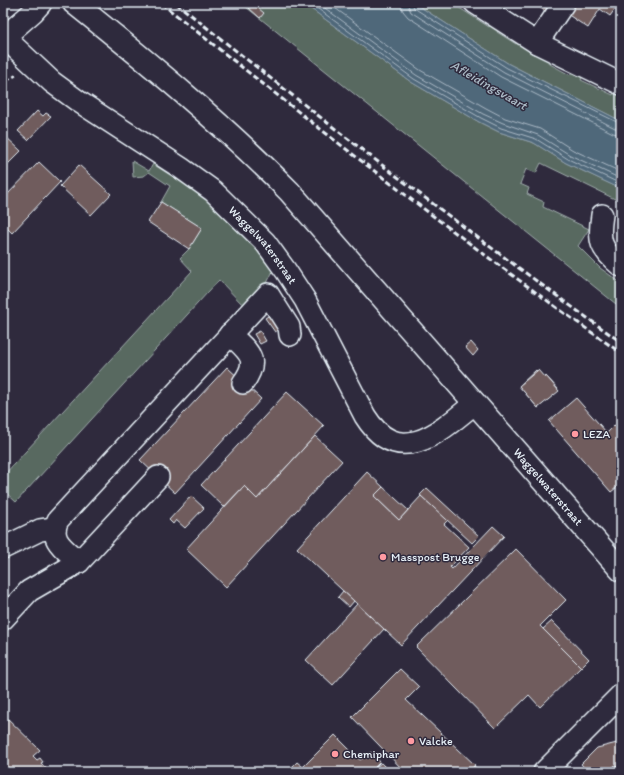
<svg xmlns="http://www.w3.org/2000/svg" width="624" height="775" viewBox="0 0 624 775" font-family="Itim,sans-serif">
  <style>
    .green { fill: #586960; stroke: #a0adac }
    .water { fill: #4f677a; stroke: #8c9eac }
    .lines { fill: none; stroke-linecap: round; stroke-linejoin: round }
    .shore { stroke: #abbac6; stroke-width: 1 }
    .building { fill: #6f5b5d; stroke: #e8f1f8 }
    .minor-casing { stroke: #e8f1f8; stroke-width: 24 }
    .major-casing { stroke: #e8f1f8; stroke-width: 25 }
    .path { stroke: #e8f1f8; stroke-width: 2.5; stroke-dasharray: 3 3; stroke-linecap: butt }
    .minor { stroke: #2f2a3d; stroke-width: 21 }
    .major { stroke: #2f2a3d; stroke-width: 22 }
    .rail { stroke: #e8f1f8; stroke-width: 3; stroke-dasharray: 6 3; stroke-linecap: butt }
    .poi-dot { fill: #ff9aa2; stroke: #2f2a3d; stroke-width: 1.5 }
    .labels { text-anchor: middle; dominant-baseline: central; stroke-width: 3; stroke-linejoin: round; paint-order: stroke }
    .street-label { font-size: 12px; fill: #e8f1f8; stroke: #2f2a3d }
    .poi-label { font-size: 12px; fill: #e8f1f8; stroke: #2f2a3d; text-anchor: start }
    .water-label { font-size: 13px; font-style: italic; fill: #abbac6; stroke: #2f2a3d }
  </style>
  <rect width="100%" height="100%" fill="#2f2a3d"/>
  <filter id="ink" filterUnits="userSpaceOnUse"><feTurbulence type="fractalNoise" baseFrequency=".025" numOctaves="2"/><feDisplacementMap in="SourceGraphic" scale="8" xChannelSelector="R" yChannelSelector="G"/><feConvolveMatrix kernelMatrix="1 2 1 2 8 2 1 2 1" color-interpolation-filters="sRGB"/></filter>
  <g filter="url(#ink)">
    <g class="green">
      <polygon points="241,3 303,3 411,82 479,122 499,132 534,143 566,163 621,189 621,202 541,163 536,173 526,169 520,184 529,188 527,194 544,202 543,207 589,229 578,246 600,268 621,283 621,308"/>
      <polygon points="414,3 460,3 458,7 489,27 493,22 500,27 497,32 516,44 519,39 551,58 548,63 570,75 573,70 583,75 581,80 613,95 616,89 621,91 621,121 509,64"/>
      <path d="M 132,161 L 149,171 L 153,164 C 174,178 196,190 215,206 C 237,225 255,248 273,271 L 266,285 L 245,307 L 219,280 L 16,502 L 3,490 L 3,476 L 192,271 L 180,258 L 189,249 L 202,228 L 161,202 L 170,186 L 149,172 L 144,176 L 133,177 Z"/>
    </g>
    <polygon class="water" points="303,3 414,3 509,64 621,121 621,189 566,163 534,143 499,132 479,122 411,82"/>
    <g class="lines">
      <g class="shore">
        <polyline points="310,3 414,79 481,118 501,128 536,139 568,159 621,184"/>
        <polyline points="318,3 416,75 483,114 503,123 538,135 570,155 621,179"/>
        <polyline points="328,3 420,70 486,108 505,118 540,129 573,150 621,172"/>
        <polyline points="401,3 403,11 408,17 501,77 613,133 621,135"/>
        <polyline points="407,3 411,12 504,72 615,128 621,129"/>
        <polyline points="412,3 414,8 507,68 621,124"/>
      </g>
    </g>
    <g class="building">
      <polygon points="533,3 555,3 553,6 549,4 545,11"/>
      <polygon points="574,3 582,3 585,5 587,3 606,3 615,9 610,16 600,9 588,28 567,14"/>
      <polygon points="618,3 621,3 621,13 614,8"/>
      <polygon points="253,4 264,13 260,18 249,8"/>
      <polygon points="37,111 43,116 46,113 51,116 28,140 18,131"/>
      <polygon points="3,134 21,151 3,169"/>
      <polygon points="39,162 60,182 12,233 3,224 3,199"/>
      <polygon points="79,165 111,194 91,215 60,186"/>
      <polygon points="161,202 202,228 189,249 148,222"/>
      <polygon points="621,237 621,261 611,253 618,244 616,241"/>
      <polygon points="282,307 291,321 275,332 265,318"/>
      <polygon points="260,331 266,341 260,344 254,334"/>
      <polygon points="471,342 478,350 473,356 465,347"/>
      <polygon points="227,367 261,399 175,493 140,460"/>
      <polygon points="536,370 544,378 546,376 558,389 538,408 519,386"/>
      <polygon points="538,370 545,378 546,376 559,391 538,408 519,386"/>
      <polygon points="287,392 324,426 257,499 244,486 224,507 201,485"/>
      <polygon points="576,398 607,433 617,423 621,428 621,484 611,492 549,421"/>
      <polygon points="315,436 342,461 226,587 186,549 244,486 257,499"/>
      <polygon points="367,472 383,487 374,496 399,520 421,496 448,520 444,524 469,547 450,567 452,569 493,526 504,536 401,645 297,548"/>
      <polygon points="383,487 408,510 399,520 374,496"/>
      <polygon points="427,488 479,536 472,543 420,495"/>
      <polygon points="191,496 204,508 185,528 176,520 173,524 169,520"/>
      <polygon points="516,549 566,600 540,626 581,667 540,707 529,695 495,728 416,647"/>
      <polygon points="343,591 354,601 349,607 338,597"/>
      <polygon points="357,604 384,629 333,685 306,660"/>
      <polygon points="552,621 589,659 581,667 543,629"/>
      <polygon points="400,669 419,687 406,700 475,765 468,772 405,772 352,717"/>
      <polygon points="3,714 40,750 33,756 37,760 40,758 43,762 41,763 49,772 3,772"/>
      <polygon points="335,735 360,760 371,752 380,762 375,767 380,772 287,772 297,762 303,767"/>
      <polygon points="621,742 621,771 615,765 608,772 588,772 581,764 597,748"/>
      <polygon points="381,763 390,772 382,772 376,767"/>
      <polygon points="474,766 481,772 468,772"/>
    </g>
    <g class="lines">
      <g class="minor-casing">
        <g id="minor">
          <polyline points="475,3 537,43 621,84"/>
          <path id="s1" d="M 4,37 L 52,82 L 78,101 L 181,168 L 213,191 L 265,242 L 286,271 L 305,300 L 365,416 C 399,470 440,432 475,403"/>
          <polyline points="3,38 33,12 41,3"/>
          <polyline points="537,43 564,3"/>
          <path d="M 602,215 C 598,241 600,249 621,266"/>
          <path d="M 230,334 C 248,352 261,358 243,383"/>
          <polyline points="3,548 40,530 54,528"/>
          <path d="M 79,562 C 65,549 48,540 58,520 L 268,294 L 289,327 L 290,335"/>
          <polyline points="3,619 29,591 79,562 158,477"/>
          <polyline points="544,772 621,695"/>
        </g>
      </g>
      <g class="major-casing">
        <g id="major">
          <path id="s2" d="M 74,3 C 149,63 222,123 289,191 L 621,570"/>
        </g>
      </g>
      <polyline class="path" points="3,83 18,74"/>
      <use href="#minor" class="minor"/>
      <use href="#major" class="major"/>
      <g class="rail">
        <path d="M 161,3 C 312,123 463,243 621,353"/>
        <path d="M 176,3 C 322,120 469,234 621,342"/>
      </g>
    </g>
  </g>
  <g class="poi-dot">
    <circle cx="575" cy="434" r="4"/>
    <circle cx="383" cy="557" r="4"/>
    <circle cx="411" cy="741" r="4"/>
    <circle cx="335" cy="754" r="4"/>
  </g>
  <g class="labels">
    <g class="street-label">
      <text stroke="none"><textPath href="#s1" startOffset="334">Waggelwaterstraat</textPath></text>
      <text stroke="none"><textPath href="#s2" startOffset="679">Waggelwaterstraat</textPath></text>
    </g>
    <g class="poi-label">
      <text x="583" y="434">LEZA</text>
      <text x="391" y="557">Masspost Brugge</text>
      <text x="419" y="741">Valcke</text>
      <text x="343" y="754">Chemiphar</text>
    </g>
    <g class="water-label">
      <text transform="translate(489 85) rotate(30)">Afleidingsvaart</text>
    </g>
  </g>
  <rect width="624" height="775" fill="none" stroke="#2f2a3d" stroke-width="16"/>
  <rect x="8" y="8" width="608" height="759" fill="none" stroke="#e8f1f8" stroke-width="1.5" filter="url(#ink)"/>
</svg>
